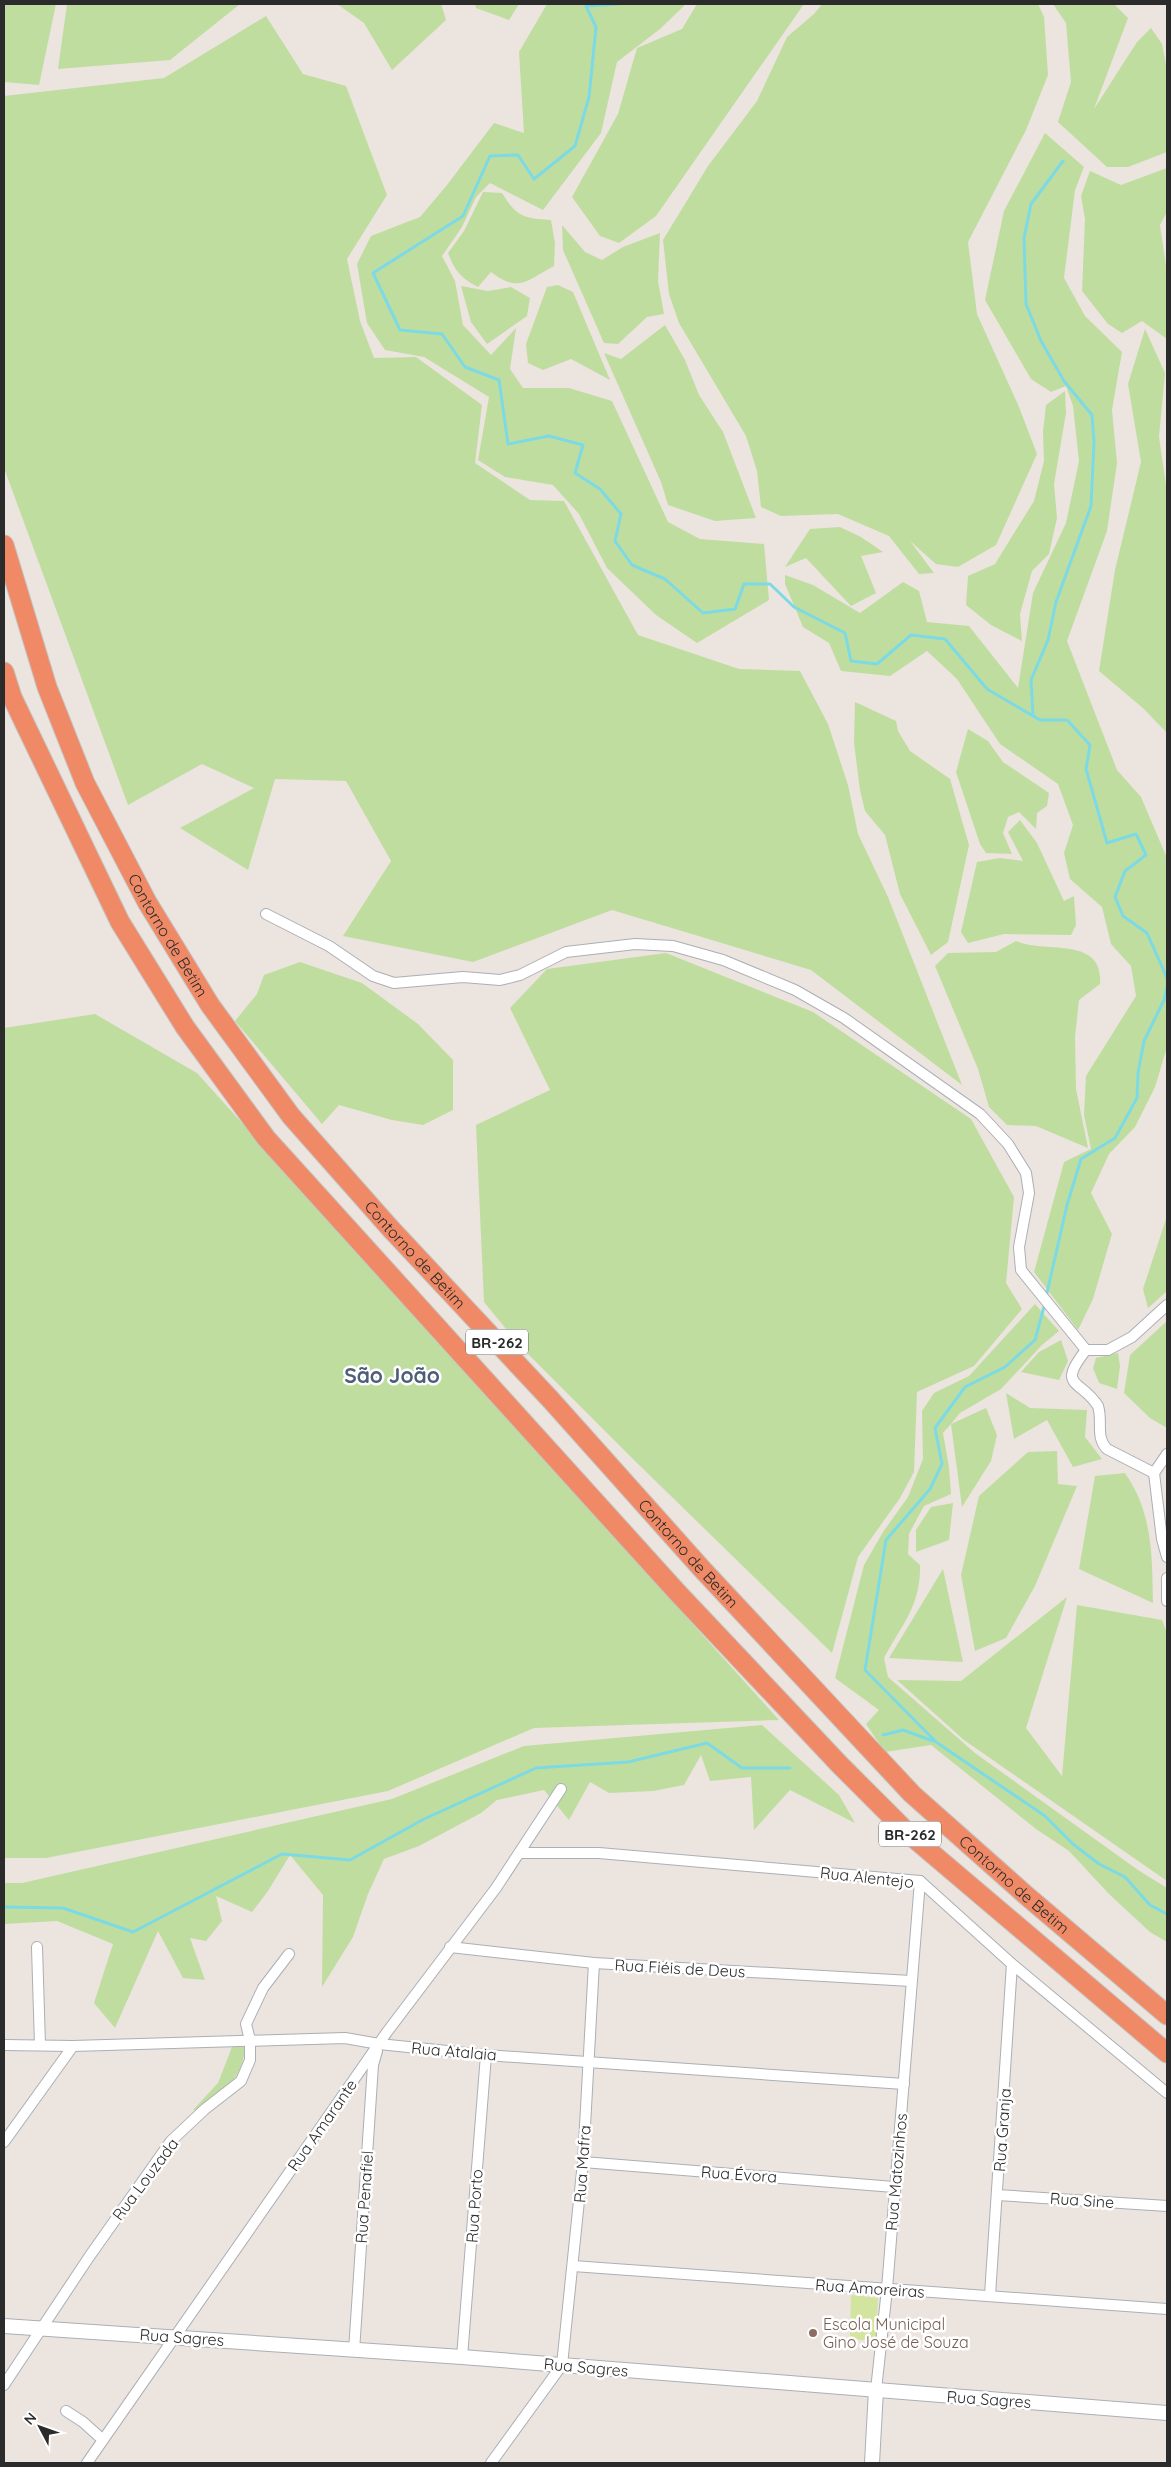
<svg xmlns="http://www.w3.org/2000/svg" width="1171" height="2467" viewBox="0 0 1171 2467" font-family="Quicksand,sans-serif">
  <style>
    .green { fill: #c0dda0 }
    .pitch { fill: #d2e49d }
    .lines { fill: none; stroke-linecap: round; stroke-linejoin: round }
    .stream { stroke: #7cdae4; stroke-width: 3 }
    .street-casing { stroke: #abafb6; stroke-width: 12 }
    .secondary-casing { stroke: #abafb6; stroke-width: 16 }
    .highway-casing { stroke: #c4c4c4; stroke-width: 21 }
    .street { stroke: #fff; stroke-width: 10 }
    .secondary { stroke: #fff; stroke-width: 14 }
    .highway { stroke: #f08a66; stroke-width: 19 }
    .education-dot { fill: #8d6e63; stroke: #fff; stroke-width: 2 }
    .labels { text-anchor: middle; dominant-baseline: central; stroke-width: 5; stroke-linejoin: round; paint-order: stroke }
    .shield { fill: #fff; stroke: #6b6b6b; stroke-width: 1 }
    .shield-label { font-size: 15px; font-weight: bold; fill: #2b2b2b }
    .street-label { font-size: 16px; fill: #2b2b2b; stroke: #fff }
    .education-label { font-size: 16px; fill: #785e54; stroke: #fff; text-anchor: start }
    .district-label { font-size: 21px; font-weight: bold; fill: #4f5e78; stroke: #fff }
  </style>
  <rect width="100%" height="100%" fill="#ece4df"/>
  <g class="green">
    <polygon points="4,4 56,4 39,85 4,82"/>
    <polygon points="67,4 240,4 170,60 58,69"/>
    <polygon points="337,4 441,4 446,20 392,70 364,23"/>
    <polygon points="475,4 519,4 509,20 476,8"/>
    <polygon points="547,4 686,4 660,29 617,62 601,133 543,210 490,183 476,197 462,227 442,256 455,281 463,325 491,355 516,328 510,369 523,388 569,388 612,401 668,522 700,539 764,544 769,600 697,643 656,615 607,568 579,514 553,485 505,477 478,460 489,397 424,357 385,350 367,323 357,264 371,236 420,217 447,185 494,123 524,133 519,52"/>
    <polygon points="697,4 804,4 656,216 619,243 600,236 572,197 618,114 637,48 682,29"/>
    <polygon points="822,4 1038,4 1044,17 1048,75 1026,130 968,242 977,314 1019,407 1037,454 996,545 958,567 936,564 910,541 934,573 919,574 889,536 838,514 781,516 761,507 757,471 746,436 679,323 669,294 663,240 708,166 757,101 787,37 814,14"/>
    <polygon points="1053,4 1114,4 1128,18 1094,109 1137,42 1151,28 1162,44 1167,69 1167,152 1128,167 1107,167 1058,122 1071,82 1066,23"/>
    <polygon points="266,16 303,74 346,86 387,195 347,259 360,321 374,358 416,357 482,405 475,463 530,500 564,501 638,635 739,669 800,671 828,724 848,785 858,834 888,897 962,1085 811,970 612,910 473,962 343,936 391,861 346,781 275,779 248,870 180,828 254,788 202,764 128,805 4,468 4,96 164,78"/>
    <polygon points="1045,133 1084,167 1075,190 1064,278 1085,316 1122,352 1112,410 1117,463 1107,531 1067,641 1117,770 1141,797 1167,858 1167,1047 1155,1087 1135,1127 1109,1154 1091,1193 1112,1234 1093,1299 1078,1330 1034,1272 1064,1162 1091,1149 1084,1115 1086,1076 1136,996 1131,966 1111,944 1102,907 1070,879 1064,853 1073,825 1058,784 1000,744 957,679 927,651 890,676 841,671 829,643 803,627 785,584 785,575 813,585 860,613 903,582 919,591 927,622 969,626 1018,688 1033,593 1066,523 1079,461 1073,406 1066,386 1051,392 1031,379 985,300 1004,211"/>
    <polygon points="1167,168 1167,212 1160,225 1167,273 1167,339 1142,321 1122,333 1108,324 1082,291 1085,219 1081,196 1090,171 1121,185"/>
    <path d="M 483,192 L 502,193 C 517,217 523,218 551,220 L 555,243 L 554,266 C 526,281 519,293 491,272 L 478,287 C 461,278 455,271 448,253 L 464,231 Z"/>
    <polygon points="562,225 585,252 602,260 623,247 660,233 658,281 664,314 647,317 618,344 604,343 563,250"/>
    <polygon points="558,285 573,292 610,380 571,359 543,370 528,363 526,344 547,287"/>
    <polygon points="461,286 488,291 511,287 530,298 527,316 487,344 471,322"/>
    <polygon points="665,325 685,360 699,395 723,432 756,518 715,521 668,505 661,482 604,353 621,359"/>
    <polygon points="1145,329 1165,373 1159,437 1167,492 1167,733 1144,709 1099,671 1115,570 1141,462 1128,384"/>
    <polygon points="1065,391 1066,413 1054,484 1057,518 1049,554 1032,571 1020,614 1022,641 991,625 966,605 968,576 995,564 1034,501 1044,461 1043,432 1046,405"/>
    <polygon points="840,527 861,537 883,552 861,556 876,593 851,606 806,558 785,567 810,529"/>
    <polygon points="855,702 896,721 898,731 910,751 950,779 969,845 948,942 931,955 900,894 885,835 865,811 860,790 854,743"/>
    <polygon points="968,729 988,741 1003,762 1049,793 1047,806 1037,813 1036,829 1019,812 1008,817 1003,833 1012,854 986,853 980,844 956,772"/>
    <polygon points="1020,820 1037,843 1064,901 1074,896 1076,925 1071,935 1004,934 968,943 961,932 977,862 1000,858 1023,861 1008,832"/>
    <path d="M 1016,941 C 1044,954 1104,935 1100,984 L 1079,1000 L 1075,1037 L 1076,1089 L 1088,1148 L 1036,1126 L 1007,1125 L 989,1107 L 978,1069 L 935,966 L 948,953 L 996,952 Z"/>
    <polygon points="666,953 813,1012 971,1119 1014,1197 1006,1283 1022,1309 974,1366 917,1392 914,1472 900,1498 858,1557 832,1653 634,1460 520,1346 484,1302 476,1125 550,1090 510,1008 547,969"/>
    <polygon points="300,962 362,983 418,1024 453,1060 453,1110 423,1125 392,1120 339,1105 322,1124 235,1021 257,994 264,975"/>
    <polygon points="95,1014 197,1073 779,1720 534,1728 388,1791 46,1858 4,1858 4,1028"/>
    <polygon points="1167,1216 1167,1291 1148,1308 1143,1289"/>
    <path d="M 1035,1304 L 1059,1331 L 1042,1345 L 1001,1389 L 960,1413 L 951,1424 L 986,1408 L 997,1435 L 991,1461 L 962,1507 L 951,1424 L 943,1433 L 949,1467 L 951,1494 L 924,1506 L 909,1534 L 908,1554 L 920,1565 C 921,1606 902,1624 884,1658 L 888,1677 L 975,1753 L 1138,1870 L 1167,1888 L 1167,1942 L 1150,1932 L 1109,1894 L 1069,1851 L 1036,1829 L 931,1745 L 885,1752 L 866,1724 L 879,1710 L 835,1678 L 864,1565 L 883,1532 L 908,1497 L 923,1459 L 922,1411 L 934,1393 L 969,1376 Z"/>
    <polygon points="1167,1321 1167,1428 1150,1418 1124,1393 1130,1355"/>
    <polygon points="1061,1340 1068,1361 1059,1380 1021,1372 1039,1352"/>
    <polygon points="1118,1353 1120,1366 1117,1389 1099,1383 1093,1368 1096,1358"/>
    <polygon points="1006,1393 1030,1408 1087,1410 1085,1437 1102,1459 1073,1467 1047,1420 1014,1439"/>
    <polygon points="1057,1451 1058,1484 1077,1486 1035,1586 1006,1638 975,1651 961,1575 979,1496 1028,1452"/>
    <path d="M 1125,1473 C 1153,1513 1152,1556 1153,1603 L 1079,1569 L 1095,1476 Z"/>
    <polygon points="953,1503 949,1540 916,1552 916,1530 931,1507"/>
    <polygon points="943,1569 963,1662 889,1658"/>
    <polygon points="1067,1597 1026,1728 1062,1776 1077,1605 1162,1620 1167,1633 1167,1881 964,1740 897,1680 961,1681"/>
    <polygon points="762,1725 839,1795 855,1823 790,1790 754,1830 751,1777 710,1781 701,1755 684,1785 653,1791 609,1793 590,1782 569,1820 544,1790 497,1800 481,1813 419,1846 384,1859 368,1894 353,1937 322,1987 323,1895 290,1855 268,1891 252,1912 216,1896 222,1921 206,1941 190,1938 205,1980 183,1978 158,1931 115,2028 94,2003 113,1944 57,1921 4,1924 4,1883 22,1883 392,1799 524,1746"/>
    <path d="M 232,2047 L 245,2047 C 242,2081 224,2091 198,2110 L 193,2110 L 218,2083 Z"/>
  </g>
  <polygon class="pitch" points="851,2295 878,2298 876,2341 850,2339"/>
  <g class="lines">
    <g class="stream">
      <polyline points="618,4 586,6 596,27 589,97 575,146 534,179 518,155 490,156 463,216 373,273 400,330 442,334 465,367 499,380 508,444 549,436 583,445 575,473 600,489 621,514 615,541 632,565 665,579 703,613 735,609 744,584 770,584 794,607 845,633 851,661 877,664 911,635 945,639 987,689 1040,720 1067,720 1090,745 1086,769 1107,843 1136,834 1146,855 1125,871 1115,897 1123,916 1147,933 1167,978"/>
      <polyline points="1033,715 1031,680 1048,640 1056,602 1091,506 1094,442 1092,415 1064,381 1041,341 1026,304 1024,238 1031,204 1063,161"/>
      <polyline points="1046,1297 1067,1205 1081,1159 1115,1138 1137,1098 1138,1073 1144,1041 1164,1000 1167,987"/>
      <polyline points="1045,1303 1035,1340 1005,1367 965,1387 935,1428 942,1464 930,1489 886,1540 865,1670 936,1742 1045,1816 1073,1844 1099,1864 1125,1877 1150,1905 1167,1914"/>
      <polyline points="883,1735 903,1730 933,1741"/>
      <polyline points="4,1907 63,1908 133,1932 282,1854 350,1860 424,1819 536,1768 628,1762 707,1743 742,1768 790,1768"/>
    </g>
    <g class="street-casing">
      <g id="street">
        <polyline points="266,914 329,946 373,976 394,983 463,977 500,980 520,975 566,952 635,944 673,946 723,960 795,990 844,1018 980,1114 1008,1144 1026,1173 1029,1193 1019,1247 1021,1270 1086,1350 1108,1350 1132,1337 1167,1305"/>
        <path d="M 1086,1350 C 1056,1388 1081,1379 1098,1406 C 1103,1421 1095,1437 1107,1449 L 1154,1473"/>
        <polyline points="1167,1454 1154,1473 1162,1539 1167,1557"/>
        <polyline points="1167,1578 1167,1601"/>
        <polyline points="520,1853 599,1853 920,1881 1012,1964 1167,2093"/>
        <polyline points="37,1947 40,2045"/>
        <polyline points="450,1947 594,1963 911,1981"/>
        <polyline points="4,2045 73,2046 345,2038 379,2044 486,2055 904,2084"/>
        <polyline points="4,2142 73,2046"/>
        <polyline points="583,2162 894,2187"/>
        <polyline points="997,2195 1167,2206"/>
        <polyline points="573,2266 1167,2309"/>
        <polyline points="990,2295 1012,1964"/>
        <polyline points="354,2351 373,2065 377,2051"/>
        <polyline points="462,2357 486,2055"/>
        <polyline points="4,2385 89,2257 171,2141 205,2109 241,2081 250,2060 250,2040 246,2024 263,1988 289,1954"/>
        <polyline points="876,2390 887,2289 920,1881"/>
        <polyline points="66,2411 83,2422 103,2440"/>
        <polyline points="87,2463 387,2032 496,1888 561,1789"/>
        <polyline points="491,2463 562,2365 583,2162 594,1963"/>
      </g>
    </g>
    <g class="secondary-casing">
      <g id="secondary">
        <polyline points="4,2326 462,2357 1167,2413"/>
        <polyline points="872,2463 876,2390"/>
      </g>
    </g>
    <g class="highway-casing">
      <g id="highway">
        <path id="s1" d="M 4,545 L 47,687 L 85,783 L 147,902 L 210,1005 L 291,1116 L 390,1228 L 551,1400 L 702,1569 L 912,1794 L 1028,1897 L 1167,2015"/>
        <polyline points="4,672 12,697 120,922 185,1027 266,1138 676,1591 840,1765 909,1834 1167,2053"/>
      </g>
    </g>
    <use href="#street" class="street"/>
    <use href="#secondary" class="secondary"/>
    <use href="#highway" class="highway"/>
  </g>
  <circle class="education-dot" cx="813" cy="2333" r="5"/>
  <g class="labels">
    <g class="shield">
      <rect x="466" y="1329.5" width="62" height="25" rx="4"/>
      <rect x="879" y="1821.5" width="62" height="25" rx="4"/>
    </g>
    <g class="shield-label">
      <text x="497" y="1342">BR-262</text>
      <text x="910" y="1834">BR-262</text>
    </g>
    <g class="street-label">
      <text stroke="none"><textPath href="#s1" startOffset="425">Contorno de Betim</textPath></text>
      <text stroke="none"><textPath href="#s1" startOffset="830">Contorno de Betim</textPath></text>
      <text stroke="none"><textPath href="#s1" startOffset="1235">Contorno de Betim</textPath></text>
      <text transform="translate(867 1877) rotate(6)">Rua Alentejo</text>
      <text stroke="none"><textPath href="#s1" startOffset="1700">Contorno de Betim</textPath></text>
      <text transform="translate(680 1968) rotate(3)">Rua Fiéis de Deus</text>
      <text transform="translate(454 2051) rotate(5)">Rua Atalaia</text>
      <text transform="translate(322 2125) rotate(-55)">Rua Amarante</text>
      <text transform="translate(1002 2130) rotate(-86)">Rua Granja</text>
      <text transform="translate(582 2164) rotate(-86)">Rua Mafra</text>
      <text transform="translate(896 2172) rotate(-85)">Rua Matozinhos</text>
      <text transform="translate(739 2174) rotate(4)">Rua Évora</text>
      <text transform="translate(145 2179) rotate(-53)">Rua Louzada</text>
      <text transform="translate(364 2197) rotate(-86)">Rua Penafiel</text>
      <text transform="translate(1082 2200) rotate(4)">Rua Sine</text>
      <text transform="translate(474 2206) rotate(-86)">Rua Porto</text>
      <text transform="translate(870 2288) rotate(4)">Rua Amoreiras</text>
      <text transform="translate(182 2337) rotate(4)">Rua Sagres</text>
      <text transform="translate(586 2367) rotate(5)">Rua Sagres</text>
      <text transform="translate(989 2399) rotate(4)">Rua Sagres</text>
    </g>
    <g class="education-label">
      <text x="823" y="2324">Escola Municipal<tspan x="823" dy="18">Gino José de Souza</tspan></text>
    </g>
    <g class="district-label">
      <text x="392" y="1375">São João</text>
    </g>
  </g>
  <rect width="1171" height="2467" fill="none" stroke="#2b2b2b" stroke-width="10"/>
  <g transform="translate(40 2427) rotate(311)" stroke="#ffffff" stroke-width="4" paint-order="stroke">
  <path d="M0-4L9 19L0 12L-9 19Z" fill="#2b2b2b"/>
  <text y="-8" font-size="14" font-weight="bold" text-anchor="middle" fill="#2b2b2b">N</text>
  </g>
</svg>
